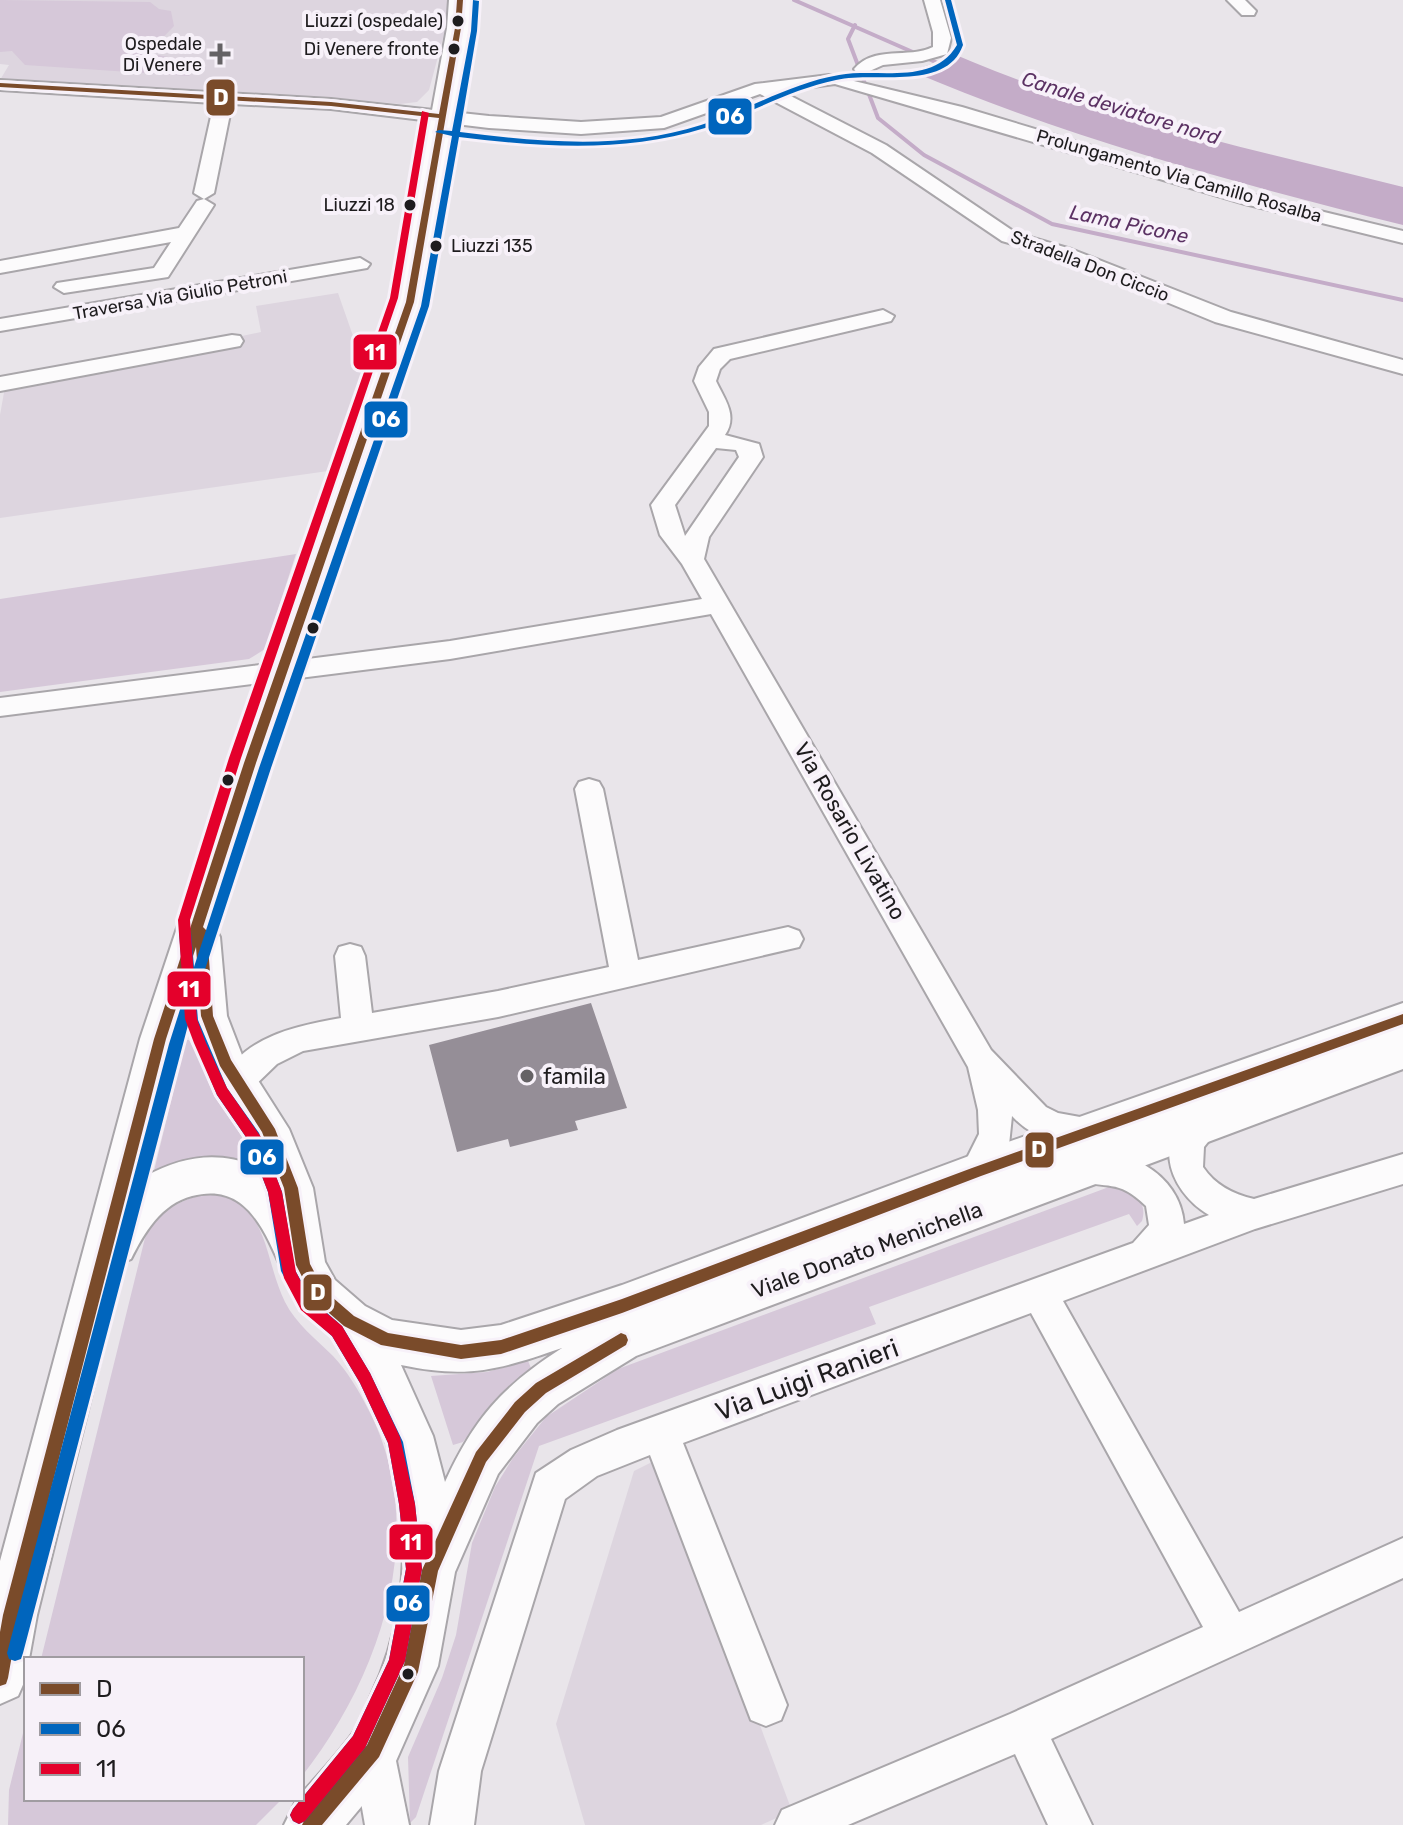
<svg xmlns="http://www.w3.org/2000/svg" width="1403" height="1825" viewBox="0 0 1403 1825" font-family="Rubik,sans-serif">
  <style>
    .built { fill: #ddd5df }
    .green { fill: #d6c8d9 }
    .water { fill: #c4acc8 }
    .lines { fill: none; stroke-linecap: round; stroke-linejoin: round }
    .stream { stroke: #c4acc8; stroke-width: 4 }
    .building { fill: #958e97 }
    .minor-casing { stroke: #a9a6aa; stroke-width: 4 }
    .major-casing { stroke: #a9a6aa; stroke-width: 4 }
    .minor { fill: #fcfbfc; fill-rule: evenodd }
    .major { fill: #fcfbfc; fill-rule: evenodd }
    .bus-1-casing { stroke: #f7f1f9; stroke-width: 6 }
    .bus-2-casing { stroke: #f7f1f9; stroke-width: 6 }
    .bus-3-casing { stroke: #f7f1f9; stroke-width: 6 }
    .bus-1 { fill: #7a4b2a; fill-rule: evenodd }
    .bus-2 { fill: #0065bd; fill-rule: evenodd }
    .bus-3 { fill: #e4002b; fill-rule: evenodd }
    .bus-dot { fill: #1e1c1e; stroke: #f7f1f9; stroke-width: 3 }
    .poi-dot { fill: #656265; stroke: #f7f1f9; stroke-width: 3 }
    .labels { text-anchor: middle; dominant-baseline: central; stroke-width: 8; stroke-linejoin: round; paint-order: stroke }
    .far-bus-label { font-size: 18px; fill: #1e1c1e; stroke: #f7f1f9; text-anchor: end }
    .far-poi-label { font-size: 18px; fill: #1e1c1e; stroke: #f7f1f9; text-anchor: end }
    .far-street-label { font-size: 18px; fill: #1e1c1e; stroke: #f7f1f9 }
    .far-water-label { font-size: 20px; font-style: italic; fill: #5b3163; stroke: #f7f1f9 }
    .street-label { font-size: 22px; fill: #1e1c1e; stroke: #f7f1f9 }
    .poi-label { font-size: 22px; fill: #1e1c1e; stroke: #f7f1f9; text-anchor: start }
    .near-street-label { font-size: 26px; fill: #1e1c1e; stroke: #f7f1f9 }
    .line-badge { stroke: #f7f1f9; stroke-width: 3 }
    .badge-label { font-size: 22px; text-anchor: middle; font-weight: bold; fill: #fff }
  </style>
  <rect width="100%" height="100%" fill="#e9e5ea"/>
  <g class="built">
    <polygon points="0,0 449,0 447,23 429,90 417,102 400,104 335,98 0,80 9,65 0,64"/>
    <polygon points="338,293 367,376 328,471 0,518 0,415 5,387 243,342 242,336 261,332 256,306"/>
    <polygon points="660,1458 792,1811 761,1825 585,1825 556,1724 634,1471"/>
  </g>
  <g class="green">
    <polygon points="0,0 150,2 159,9 171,11 174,26 148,53 199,63 189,76 25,65 12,51 0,52"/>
    <polygon points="296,554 265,649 249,659 0,692 0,599"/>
    <polygon points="186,1040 189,1040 255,1161 253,1164 152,1179"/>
    <path d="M 1117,1184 C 1133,1193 1148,1200 1142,1221 L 1137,1226 L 1129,1214 L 869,1307 L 876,1324 L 539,1446 L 416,1817 L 410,1823 L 408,1757 L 442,1678 L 456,1635 L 472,1543 L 495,1487 L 513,1458 L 546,1417 L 618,1369 Z"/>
    <path d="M 206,1194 C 269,1196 263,1258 285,1302 C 296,1324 316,1339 333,1356 C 347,1371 358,1389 367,1407 C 432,1528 381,1676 302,1776 L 302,1659 L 41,1659 L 145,1238 C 159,1212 178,1200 206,1194 Z"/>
    <polygon points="528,1361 531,1368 493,1402 463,1442 453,1445 431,1376 487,1372"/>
    <polygon points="26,1721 26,1799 282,1799 256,1825 8,1825 9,1790"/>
  </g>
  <path class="water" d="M 927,42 C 1078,112 1242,147 1403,187 L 1403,225 C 1236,183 1070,139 911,71 L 955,56 Z"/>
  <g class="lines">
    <g class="stream">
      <polyline points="794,0 940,64"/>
      <polyline points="855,25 848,39 878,118 924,155 1052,224 1403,300"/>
    </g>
  </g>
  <polygon class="building" points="591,1003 627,1108 575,1121 578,1130 510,1147 508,1139 457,1152 429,1045"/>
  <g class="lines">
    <g class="minor-casing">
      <g id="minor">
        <path d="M 924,0 L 940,0 L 951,38 L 947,54 L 922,61 L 883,65 L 863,74 L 857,73 L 854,69 C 874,45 908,59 933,47 L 933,32 Z"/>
        <polygon points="1227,0 1245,0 1256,11 1254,15 1242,15"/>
        <polygon points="829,75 962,107 1258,196 1403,231 1403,243 1245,204 835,84 781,91 886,145 1016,233 1071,249 1231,312 1403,360 1403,374 1215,322 1057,257 1002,241 872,153 760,94 664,128 581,134 489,128 331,109 232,104 214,193 204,199 194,193 214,103 0,90 0,80 331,99 489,116 581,122 661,117 755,84"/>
        <polygon points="204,199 214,205 168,277 64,293 54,287 57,283 154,268 171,242 0,273 0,261 179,228 197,201"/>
        <polygon points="360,258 370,264 367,268 0,331 0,319"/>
        <path d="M 883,310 L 894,316 L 891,321 L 730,359 L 720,369 L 716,381 C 725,400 738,416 725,435 L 759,444 L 763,457 L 709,537 L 704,559 L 991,1050 L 1046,1107 L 1058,1113 L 1102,1121 L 1107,1131 L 1102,1141 C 1071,1152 1033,1139 1012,1116 L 1009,1145 L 989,1182 L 977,1187 L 965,1182 L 960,1172 L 979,1134 L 978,1110 L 968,1067 L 711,614 L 450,659 L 0,716 L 0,698 L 450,641 L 702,599 L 682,564 L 660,535 L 651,505 L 709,426 L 709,412 L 694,381 L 699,367 L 714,349 ZM 716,448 L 736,450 L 739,457 L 685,536 L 675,505 Z"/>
        <polygon points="232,335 240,336 243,341 240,346 0,391 0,377"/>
        <path d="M 589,779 L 599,782 L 603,789 L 638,960 L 788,927 L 799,931 L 803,939 L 799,947 L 498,1017 L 303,1051 L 277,1064 L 247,1093 L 236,1097 L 225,1093 L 220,1083 C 242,1037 295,1026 341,1018 L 335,956 L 339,947 L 350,944 L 361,947 L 365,956 L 372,1013 L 498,991 L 609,967 L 575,789 L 579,782 Z"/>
        <path d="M 1206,1109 L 1218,1113 L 1223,1123 L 1204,1147 L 1203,1167 C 1215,1185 1233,1194 1254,1199 L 1403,1154 L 1403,1184 L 1255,1229 L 1063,1301 L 1239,1612 L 1403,1538 L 1403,1578 L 1051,1739 L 1092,1825 L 1048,1825 L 1015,1754 L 848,1825 L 775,1825 L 782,1810 L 1010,1714 L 1203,1627 L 1031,1313 L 683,1443 L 787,1705 L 781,1720 L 766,1726 L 751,1720 L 650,1455 L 597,1476 L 565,1499 L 481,1771 L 474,1825 L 430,1825 L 439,1771 L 536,1473 L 571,1450 L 617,1430 L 1133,1243 L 1149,1225 L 1146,1206 C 1116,1177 1108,1191 1076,1179 L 1071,1169 L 1076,1159 C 1123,1142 1180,1173 1184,1224 L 1209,1215 C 1166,1190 1148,1129 1206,1109 Z"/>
        <polygon points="373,1730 388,1736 394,1751 409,1825 365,1825 352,1751 358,1736"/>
      </g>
    </g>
    <g class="major-casing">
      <path id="major" d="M 449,0 L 471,0 L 469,28 L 423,302 L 268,763 L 215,928 L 220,937 L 227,1016 L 242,1055 L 289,1129 L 313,1188 L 325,1262 L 335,1280 L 365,1306 L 392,1320 L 461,1330 L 501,1325 L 622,1285 L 977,1153 L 1403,1003 L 1403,1069 L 636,1356 L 558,1404 L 537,1423 L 498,1474 L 455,1572 L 438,1666 L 430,1684 L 392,1770 L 346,1825 L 284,1825 L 297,1799 L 302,1799 L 302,1793 C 319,1774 338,1754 353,1733 C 361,1722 366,1707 371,1695 C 425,1582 409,1439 334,1338 C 326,1327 311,1320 303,1309 C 272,1268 264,1177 192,1196 C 161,1204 144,1233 131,1259 L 125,1261 L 37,1615 L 29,1659 L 26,1659 L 26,1678 L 18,1696 L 0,1704 L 0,1561 L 140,1039 L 232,763 L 397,302 L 447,28 ZM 187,1017 L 205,1062 L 250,1137 L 263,1170 C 223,1150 185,1155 146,1176 ZM 562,1348 C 503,1386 474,1418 445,1482 L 433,1436 L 401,1365 C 468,1379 498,1370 562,1348 Z"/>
    </g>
    <use href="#minor" class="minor"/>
    <use href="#major" class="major"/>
    <g class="bus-1-casing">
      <g id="bus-1">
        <polygon points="457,0 463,0 461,28 414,302 256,763 203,927 207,931 213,1016 231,1060 275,1129 298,1188 310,1264 324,1290 354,1316 388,1333 461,1345 501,1340 622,1299 972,1168 1403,1014 1403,1024 981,1176 622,1313 501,1354 461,1359 381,1345 344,1326 314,1300 296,1265 284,1188 262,1132 220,1066 201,1016 196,947 166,1039 19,1615 8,1678 6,1684 0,1686 0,1632 3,1615 154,1039 244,763 406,302 439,118 331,106 0,87 0,83 331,102 439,114 455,28"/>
        <polygon points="621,1333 626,1335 628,1340 626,1345 546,1393 525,1412 486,1462 438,1571 418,1672 379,1757 322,1825 302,1825 305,1819 367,1745 404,1665 422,1570 476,1452 515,1402 536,1383"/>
      </g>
    </g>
    <g class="bus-2-casing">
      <path id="bus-2" d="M 473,0 L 479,1 L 477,31 L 460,132 C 540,142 623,150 701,125 C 748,110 791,83 839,75 C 879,68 933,86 957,45 L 945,0 L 951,0 L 963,45 C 961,50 958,56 954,60 C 928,87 870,72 836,80 C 791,89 750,114 705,128 C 625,153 542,147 459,137 L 429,306 L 271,768 L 196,997 L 198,1020 L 227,1088 L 259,1133 L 282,1192 L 295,1270 L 311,1299 L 342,1326 L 370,1373 L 403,1442 L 415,1504 L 422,1569 L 405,1661 L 365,1748 L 305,1821 L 299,1824 L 293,1821 L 290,1815 L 293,1809 L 353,1736 L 389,1660 L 406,1569 L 399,1504 L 388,1443 L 360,1383 L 332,1336 L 301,1309 L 281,1271 L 268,1192 L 248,1140 L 217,1095 L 188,1025 L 23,1653 L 21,1659 L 15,1661 L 9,1659 L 7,1653 L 169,1044 L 184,997 L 179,932 L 181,929 L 189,929 L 191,932 L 194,967 L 259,768 L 421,306 L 452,136 L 435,132 L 439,130 L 452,131 L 471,31 Z"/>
    </g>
    <g class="bus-3-casing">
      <polygon id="bus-3" points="422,111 429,113 398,298 241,758 190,920 197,1019 206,1043 227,1088 261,1137 282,1192 296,1272 311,1300 342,1326 370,1373 400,1437 415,1504 422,1569 405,1661 365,1748 305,1821 299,1824 293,1821 290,1815 293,1809 353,1736 389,1660 406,1569 399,1504 388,1443 360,1383 332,1336 301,1310 284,1278 268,1192 248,1140 217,1095 194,1043 185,1019 178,920 229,758 390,298"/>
    </g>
    <use href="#bus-1" class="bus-1"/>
    <use href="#bus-2" class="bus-2"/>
    <use href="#bus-3" class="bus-3"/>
  </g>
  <g class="bus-dot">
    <circle cx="458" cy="21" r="7"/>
    <circle cx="454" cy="49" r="7"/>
    <circle cx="410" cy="205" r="7"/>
    <circle cx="436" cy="246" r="7"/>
    <circle cx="313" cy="628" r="7"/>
    <circle cx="228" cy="780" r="7"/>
    <circle cx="408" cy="1674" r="7"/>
  </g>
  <g class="poi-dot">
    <path d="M216 42h8v8h8v8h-8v8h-8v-8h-8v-8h8z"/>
    <circle cx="527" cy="1076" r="8"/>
  </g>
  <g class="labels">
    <g class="far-bus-label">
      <text x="443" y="21">Liuzzi (ospedale)</text>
      <text x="439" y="49">Di Venere fronte</text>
      <text x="395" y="205">Liuzzi 18</text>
      <text x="451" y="246" text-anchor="start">Liuzzi 135</text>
    </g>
    <g class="far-poi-label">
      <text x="202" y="44">Ospedale<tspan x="202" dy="21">Di Venere</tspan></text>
    </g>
    <g class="far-street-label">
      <text transform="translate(1179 176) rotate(16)">Prolungamento Via Camillo Rosalba</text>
      <text transform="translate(1090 266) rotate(21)">Stradella Don Ciccio</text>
      <text transform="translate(180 295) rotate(-10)">Traversa Via Giulio Petroni</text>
    </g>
    <g class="far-water-label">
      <text transform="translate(1121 108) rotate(17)">Canale deviatore nord</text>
      <text transform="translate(1129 224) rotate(12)">Lama Picone</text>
    </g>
    <g class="street-label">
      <text transform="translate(850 831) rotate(60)">Via Rosario Livatino</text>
      <text transform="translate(867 1250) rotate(-20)">Viale Donato Menichella</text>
    </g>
    <g class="poi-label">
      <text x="543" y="1076">famila</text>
    </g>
    <g class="near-street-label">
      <text transform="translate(807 1380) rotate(-20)">Via Luigi Ranieri</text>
    </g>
  </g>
  <g class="line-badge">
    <rect x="205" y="78" width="31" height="39" rx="8" fill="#7a4b2a"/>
    <rect x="707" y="97" width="46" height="39" rx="8" fill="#0065bd"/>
    <rect x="352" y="333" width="46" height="38" rx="8" fill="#e4002b"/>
    <rect x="363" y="400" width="46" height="39" rx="8" fill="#0065bd"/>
    <rect x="166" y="970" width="46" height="38" rx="8" fill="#e4002b"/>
    <rect x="1024" y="1131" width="31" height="38" rx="8" fill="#7a4b2a"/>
    <rect x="239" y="1138" width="46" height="38" rx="8" fill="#0065bd"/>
    <rect x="302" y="1273" width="31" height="39" rx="8" fill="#7a4b2a"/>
    <rect x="388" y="1523" width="46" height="38" rx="8" fill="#e4002b"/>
    <rect x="385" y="1584" width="46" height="39" rx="8" fill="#0065bd"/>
  </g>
  <g class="badge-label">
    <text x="221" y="105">D</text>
    <text x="730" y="124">06</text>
    <text x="375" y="360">11</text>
    <text x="386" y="427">06</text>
    <text x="189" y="997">11</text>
    <text x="1039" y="1157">D</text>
    <text x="262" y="1165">06</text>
    <text x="318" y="1300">D</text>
    <text x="411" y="1550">11</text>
    <text x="408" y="1611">06</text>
  </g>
  <rect x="24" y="1657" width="280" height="144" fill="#f7f1f9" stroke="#a09ca1" stroke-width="2"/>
  <rect x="40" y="1683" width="40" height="12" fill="#7a4b2a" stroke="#a09ca1" stroke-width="2"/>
  <text x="96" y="1697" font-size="24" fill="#1e1c1e">D</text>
  <rect x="40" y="1723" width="40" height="12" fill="#0065bd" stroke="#a09ca1" stroke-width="2"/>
  <text x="96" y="1737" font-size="24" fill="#1e1c1e">06</text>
  <rect x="40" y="1763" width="40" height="12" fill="#e4002b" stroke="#a09ca1" stroke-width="2"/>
  <text x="96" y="1777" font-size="24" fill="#1e1c1e">11</text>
</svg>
